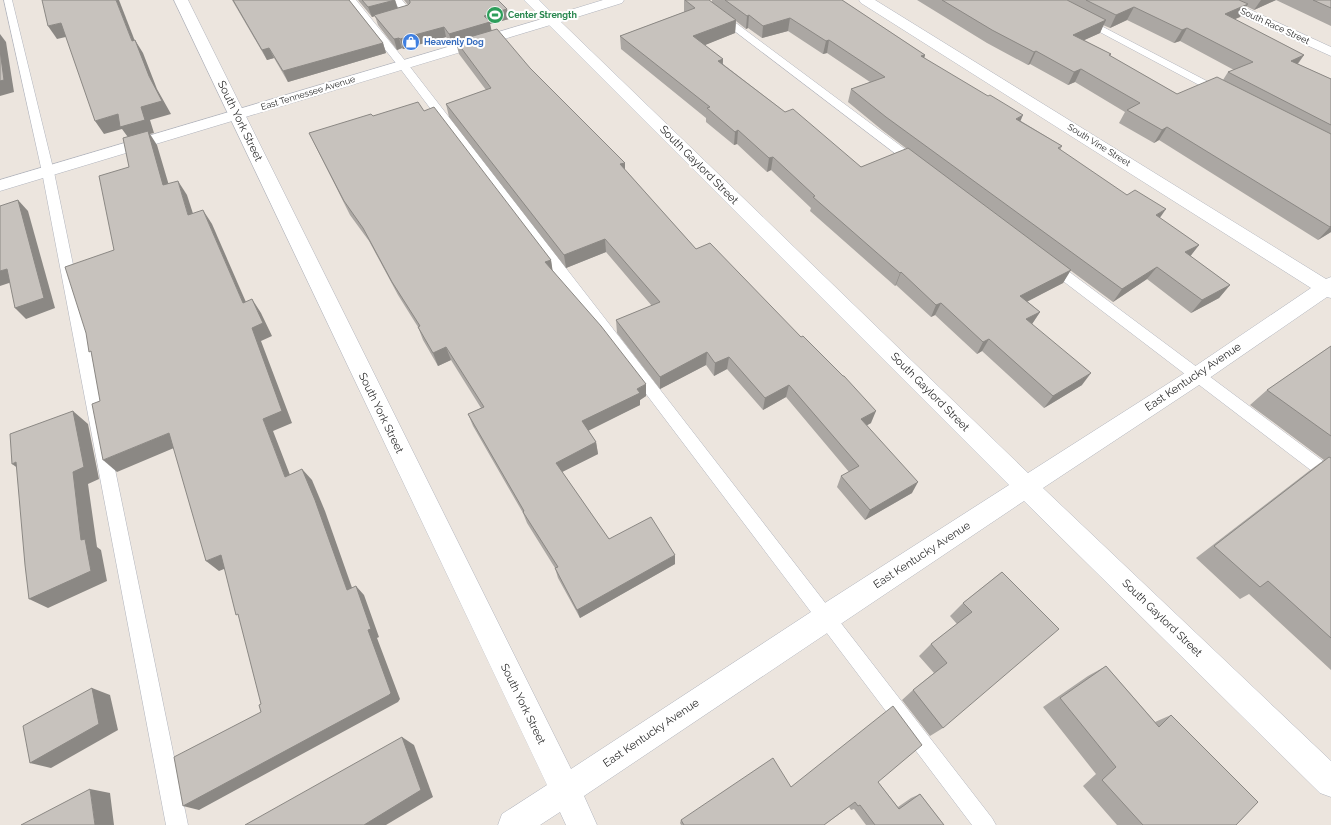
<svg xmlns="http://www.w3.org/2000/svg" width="1331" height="825" viewBox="0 0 1331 825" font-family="Raleway,sans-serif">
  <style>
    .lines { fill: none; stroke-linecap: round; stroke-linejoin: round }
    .service-casing { stroke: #b1b4bd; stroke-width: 1 }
    .minor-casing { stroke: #b1b4bd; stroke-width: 1 }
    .tertiary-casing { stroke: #b1b4bd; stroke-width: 1 }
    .service { fill: #fff; fill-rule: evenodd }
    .minor { fill: #fff; fill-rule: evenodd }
    .tertiary { fill: #fff; fill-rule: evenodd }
    .wall { fill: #aba7a3; fill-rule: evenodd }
    .shaded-wall { fill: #8b8884 }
    .building { fill: #c7c2bd; stroke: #8b8884 }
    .labels { text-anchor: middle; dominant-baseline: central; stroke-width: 4; stroke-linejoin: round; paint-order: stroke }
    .far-leisure-label { font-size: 9px; font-weight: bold; fill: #27864d; stroke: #fff; text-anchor: start }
    .far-street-label { font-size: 9px; fill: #2b2b2b; stroke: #fff }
    .far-shop-label { font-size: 9px; font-weight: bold; fill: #366cbe; stroke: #fff; text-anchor: start }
    .street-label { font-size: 11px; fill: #2b2b2b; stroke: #fff }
  </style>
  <rect width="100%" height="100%" fill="#ece5de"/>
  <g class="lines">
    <g class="service-casing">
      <g id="service">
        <polygon points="4,0 12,0 54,172 188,825 166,825 42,172"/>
        <polygon points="346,0 356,0 407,63 992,818 996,825 972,825 399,67"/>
        <polygon points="392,0 402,0 412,12 410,14 395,18 392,17 390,15 392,13 401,11"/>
        <polygon points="694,0 705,0 921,161 923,164 921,167 913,167"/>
        <polygon points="1084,17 1224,90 1225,92 1220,95 1216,94 1081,22 1079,20"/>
        <polygon points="1051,260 1056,262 1331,467 1331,483 1325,481 1046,268 1045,265 1046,262"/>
      </g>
    </g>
    <g class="minor-casing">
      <g id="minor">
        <polygon points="174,0 188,0 571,769 817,608 1009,485 524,0 539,0 554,15 603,0 624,0 622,3 561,22 1028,473 1191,369 1311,288 861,3 859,0 875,0 1326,279 1331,277 1331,298 1327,297 1205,381 1043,488 1331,761 1331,797 1320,793 1024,501 584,796 597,825 566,825 560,812 540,825 498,825 502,814 547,785"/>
        <polygon points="1211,0 1229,0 1331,47 1331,56 1213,3"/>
      </g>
    </g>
    <g class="tertiary-casing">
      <polygon id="tertiary" points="552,16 557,17 559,20 557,23 0,191 0,180"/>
    </g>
    <use href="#service" class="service"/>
    <use href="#minor" class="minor"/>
    <use href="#tertiary" class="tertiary"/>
  </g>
  <g class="wall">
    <polygon points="232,0 349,0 383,43 386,53 288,82 274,58 267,60"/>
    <polygon points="358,0 395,0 398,8 408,5 404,0 498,0 507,9 509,19 490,24 491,30 530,68 625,163 625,170 696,249 871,423 867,425 912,493 865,520 837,487 841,476 849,472 786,397 763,410 727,369 714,376 706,365 660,389 617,333 616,320 652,306 606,252 566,268 449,117 446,104 486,90 459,54 456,43 452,44 446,37 403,49 402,48 397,50 378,25 375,16 372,17"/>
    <path d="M 684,0 L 709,0 L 712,2 L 712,0 L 842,0 L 925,55 L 924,58 L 1021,121 L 1062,146 L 1060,150 L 1199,245 L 1190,256 L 1230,285 L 1219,298 L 1191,313 L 1147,279 L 1113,302 L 1070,270 L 1063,283 L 1027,301 L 1040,312 L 1032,324 L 1082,385 L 1044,408 L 982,351 L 977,354 L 935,315 L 931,317 L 896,285 L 895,286 L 810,211 L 811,208 L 771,170 L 767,172 L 737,144 L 734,145 L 706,122 L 706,118 L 621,49 L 620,36 L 684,12 ZM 736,21 L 746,29 L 748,28 L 762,38 L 788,31 L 823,54 L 827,53 L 870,82 L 851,89 L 848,102 L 882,130 L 907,149 L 861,167 L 785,112 L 723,64 L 723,59 L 704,45 L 735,33 Z"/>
    <path d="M 917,0 L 1331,0 L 1331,26 L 1276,0 L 1254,10 L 1246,6 L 1240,17 L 1234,19 L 1304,55 L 1298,64 L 1331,79 L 1331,232 L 1318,240 L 1159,140 L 1154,143 L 1119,123 L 1125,112 L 1075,82 L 1068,85 L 1030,64 L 1028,65 L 987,43 ZM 1127,20 L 1174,43 L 1180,41 L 1234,70 L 1228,72 L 1223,80 L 1177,94 L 1110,56 L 1111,54 L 1084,40 L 1100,33 L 1103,25 L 1110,28 Z"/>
    <polygon points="424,111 551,260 552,270 646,396 640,400 640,405 588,430 596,442 598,454 562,472 609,539 675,564 580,618 558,578 555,568 527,523 523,513 473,426 468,414 481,408 451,360 438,366 423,340 418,327 398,295 369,241 350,215 309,133 373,116"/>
    <polygon points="1331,346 1331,670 1249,594 1240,599 1196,558 1309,471 1324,460 1250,405 1267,390"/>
    <polygon points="1002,572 943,728 930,736 902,700 913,690 934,673 919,656 931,644 957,624 950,616 963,603"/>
    <polygon points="1106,666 1155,722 1171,715 1236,825 1117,825 1083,786 1096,774 1043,707 1088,676"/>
    <polygon points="878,782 898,807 911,798 920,794 944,825 866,825 854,809 851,810 849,807 824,825 681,825 680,823 681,820 791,787"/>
  </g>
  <g class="shaded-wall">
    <polygon points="116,0 119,0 140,54 132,41"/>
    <polygon points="395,0 398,10 374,15 375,16 372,17 368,7"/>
    <polygon points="1261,0 1276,0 1254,10"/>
    <polygon points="1248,4 1240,17 1217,27 1225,14"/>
    <polygon points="1134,7 1127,20 1110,28 1116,15"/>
    <polygon points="507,9 509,19 490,24 492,32 456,41 456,43 452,44 449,34 484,16"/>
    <polygon points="749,15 748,28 746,29 747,16"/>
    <polygon points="790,18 788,31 762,38 763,26"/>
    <polygon points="736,20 735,33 693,50 693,36"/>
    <polygon points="1106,20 1100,33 1067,48 1073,35"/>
    <polygon points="61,23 70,36 57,39 48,26"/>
    <polygon points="444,27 446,37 403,49 400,39"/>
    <polygon points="1187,28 1180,41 1174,43 1182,30"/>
    <polygon points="0,34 6,42 14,92 0,96"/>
    <polygon points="399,38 402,48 397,50 394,39"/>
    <polygon points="135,40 143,53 157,89 171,114 150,120 154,133 150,134 157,145 173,199 122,129 104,134 95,121 141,107"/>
    <polygon points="829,40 827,53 823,54 826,41"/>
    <polygon points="383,43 386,53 288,82 283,71"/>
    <polygon points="269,48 274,58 267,60 262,50"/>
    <polygon points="1036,51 1030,64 1028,65 1034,52"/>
    <polygon points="925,55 921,68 921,56"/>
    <polygon points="1304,55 1294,68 1291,61"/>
    <polygon points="723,59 722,72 718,61"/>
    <polygon points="1081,69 1075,82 1068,85 1074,72"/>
    <polygon points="1023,115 1017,129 1016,119"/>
    <polygon points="1167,127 1159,140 1154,143 1162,130"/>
    <polygon points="738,130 737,144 734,145 735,132"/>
    <polygon points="773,157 771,170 767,172 769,158"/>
    <polygon points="625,163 625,176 620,164"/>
    <polygon points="178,181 187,195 198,229 188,215"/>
    <polygon points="18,200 28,211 55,308 26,319 15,308"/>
    <polygon points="1166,209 1157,222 1156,215"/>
    <polygon points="203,210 212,224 252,316 243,303"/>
    <polygon points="1331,226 1331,232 1318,240"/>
    <polygon points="605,239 606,252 566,268 564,255"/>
    <polygon points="1199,245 1189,258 1185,252"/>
    <polygon points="551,260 553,273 545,262"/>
    <polygon points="1157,267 1147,279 1113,302 1122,289"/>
    <polygon points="7,269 18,280 0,286 0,271"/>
    <polygon points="1071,270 1063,283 1013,309 1020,296"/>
    <polygon points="901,272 896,285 895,286 900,273"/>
    <polygon points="1230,285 1219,298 1191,313 1202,300"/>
    <polygon points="252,299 261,313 272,336 261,341 292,423 273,431 295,488 285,477 263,419 252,328"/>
    <polygon points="941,303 935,315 931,317 936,305"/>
    <polygon points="1040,312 1032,324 1026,319"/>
    <polygon points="989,339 982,351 977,354 983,342"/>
    <polygon points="446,347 451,360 438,366 433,353"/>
    <polygon points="707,352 706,365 660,389 660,377"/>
    <polygon points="729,357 727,369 714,376 715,363"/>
    <polygon points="1091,373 1082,385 1044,408 1053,396"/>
    <polygon points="646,384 646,396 640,400 640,405 584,433 582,421"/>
    <polygon points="789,385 786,397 763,410 765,398"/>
    <polygon points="73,411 88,424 99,479 88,484 97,547 101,550 107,581 48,608 29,599 73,472"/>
    <polygon points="876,411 871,423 857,431 861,419"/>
    <polygon points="169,433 181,445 117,472 103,460"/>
    <polygon points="596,442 598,454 558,474 556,463"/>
    <polygon points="16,462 29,476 12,464"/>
    <polygon points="302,469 312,480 325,511 356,599 347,590"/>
    <polygon points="918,482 912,493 865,520 870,510"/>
    <polygon points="221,555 234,565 219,571 206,561"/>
    <polygon points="675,555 675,564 580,618 577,610"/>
    <polygon points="356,586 364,595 379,637 377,638 400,699 398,702 199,810 183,806 368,630"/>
    <polygon points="92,688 110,695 118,730 51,768 30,763"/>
    <polygon points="402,737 414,745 433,797 386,825 364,825"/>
    <polygon points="90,789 110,793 114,825 95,825"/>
  </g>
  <g class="building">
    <polygon points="42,0 116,0 132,41 135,40 149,76 162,101 141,107 145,120 120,127 118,114 95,121 61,23 48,26"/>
    <polygon points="233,0 349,0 383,43 283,71 269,48 262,50"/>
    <polygon points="362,0 395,0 368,7"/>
    <polygon points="409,0 498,0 507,9 484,16 490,22 449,34 444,27 400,39 399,38 394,39 374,15 408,5 410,3 410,1"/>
    <polygon points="685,0 709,0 736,20 693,36 723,59 718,61 785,112 793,109 861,167 908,148 1071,270 1020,296 1040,312 1026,319 1091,373 1053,396 989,339 983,342 941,303 936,305 901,272 900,273 813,197 815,196 773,157 769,158 738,130 735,132 707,108 710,107 620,36 695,8"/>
    <polygon points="725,0 842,0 925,55 921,56 988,96 990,95 1023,115 1016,119 1062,146 1058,148 1127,195 1135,190 1166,209 1156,215 1199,245 1185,252 1230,285 1202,300 1157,267 1122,289 886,117 851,89 885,77 829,40 826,41 790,18 763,26 749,15 747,16"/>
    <polygon points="942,0 1067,0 1106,20 1073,35 1111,54 1109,55 1177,94 1217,77 1331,134 1331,226 1330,227 1167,127 1162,130 1127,110 1140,103 1081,69 1074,72 1036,51 1034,52 992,30"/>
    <polygon points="1086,0 1239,0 1248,4 1225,14 1304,55 1291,61 1331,79 1331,125 1228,72 1253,62 1187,28 1182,30 1134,7 1116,15"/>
    <polygon points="1313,0 1331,0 1331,8"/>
    <polygon points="497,29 530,68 625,163 620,164 696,249 710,243 801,337 803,336 843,376 844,376 876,411 861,419 918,482 870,510 841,476 859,466 789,385 765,398 729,357 715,363 707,352 660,377 616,320 660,302 605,239 564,255 446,104 491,88 456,41"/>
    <polygon points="0,50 4,80 0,81"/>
    <polygon points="418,102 424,111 434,107 551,260 545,262 601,326 646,384 637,389 640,393 582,421 596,442 556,463 609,539 651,517 675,555 577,610 555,568 558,567 523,512 524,511 468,414 484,407 446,347 433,353 418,327 420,326 392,282 363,228 344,201 309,133 371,114 373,116"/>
    <polygon points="148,131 163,185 178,181 188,215 203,210 243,303 252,299 263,323 252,328 282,411 263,419 285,477 302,469 315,500 347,590 356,586 371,629 368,630 391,693 389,695 183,806 174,757 261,712 259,705 261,704 238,614 236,615 221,555 206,561 169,433 103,460 92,404 100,401 91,351 89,352 86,333 65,267 114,250 99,176 129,167 123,138"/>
    <polygon points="18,200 44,298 15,308 7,269 0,271 0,206"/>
    <polygon points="1331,346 1331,436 1267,390"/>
    <polygon points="73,411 84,467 73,472 81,540 85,539 91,571 29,599 25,565 16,462 12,464 10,434"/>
    <polygon points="1329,457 1331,458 1331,638 1268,581 1260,587 1214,546"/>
    <polygon points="1002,572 1059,629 943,728 913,690 947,663 931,644 972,612 963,603"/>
    <polygon points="1106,666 1159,727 1171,715 1258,802 1236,825 1143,825 1102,780 1116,767 1060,698"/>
    <polygon points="92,688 99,724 30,763 23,726"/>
    <polygon points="893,706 922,745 878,782 899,809 920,794 944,825 875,825 860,805 858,806 855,802 824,825 684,825 681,820 773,758 791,787"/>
    <polygon points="402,737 421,790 364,825 245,825"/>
    <polygon points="90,789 95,825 21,825"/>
  </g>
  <defs>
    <g id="stadium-disc" transform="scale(0.9)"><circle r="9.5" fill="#2e9e5b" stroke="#fff"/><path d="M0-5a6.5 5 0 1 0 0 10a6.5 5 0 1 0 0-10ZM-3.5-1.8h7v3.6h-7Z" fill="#fff"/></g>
    <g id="shop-disc" transform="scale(0.9)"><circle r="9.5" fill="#3f7fe0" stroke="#fff"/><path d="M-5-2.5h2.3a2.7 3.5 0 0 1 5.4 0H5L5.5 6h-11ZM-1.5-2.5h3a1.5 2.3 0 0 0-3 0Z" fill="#fff"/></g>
  </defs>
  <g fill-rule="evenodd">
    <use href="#stadium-disc" x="495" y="15"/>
    <use href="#shop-disc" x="411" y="42"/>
  </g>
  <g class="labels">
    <g class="far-leisure-label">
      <text x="508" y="15">Center Strength</text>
    </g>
    <g class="far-street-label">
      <text transform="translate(1275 26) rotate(25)">South Race Street</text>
      <text transform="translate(308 93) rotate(-17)">East Tennessee Avenue</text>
      <text transform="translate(1099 145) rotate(32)">South Vine Street</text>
    </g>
    <g class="far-shop-label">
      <text x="424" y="42">Heavenly Dog</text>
    </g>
    <g class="street-label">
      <text transform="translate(240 121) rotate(64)">South York Street</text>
      <text transform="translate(699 165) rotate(45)">South Gaylord Street</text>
      <text transform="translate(1193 377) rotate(-34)">East Kentucky Avenue</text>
      <text transform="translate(930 392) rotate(45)">South Gaylord Street</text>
      <text transform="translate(381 413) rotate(64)">South York Street</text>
      <text transform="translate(922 555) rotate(-33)">East Kentucky Avenue</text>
      <text transform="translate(1162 618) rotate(44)">South Gaylord Street</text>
      <text transform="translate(523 704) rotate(64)">South York Street</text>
      <text transform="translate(651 733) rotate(-34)">East Kentucky Avenue</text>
    </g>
  </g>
</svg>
